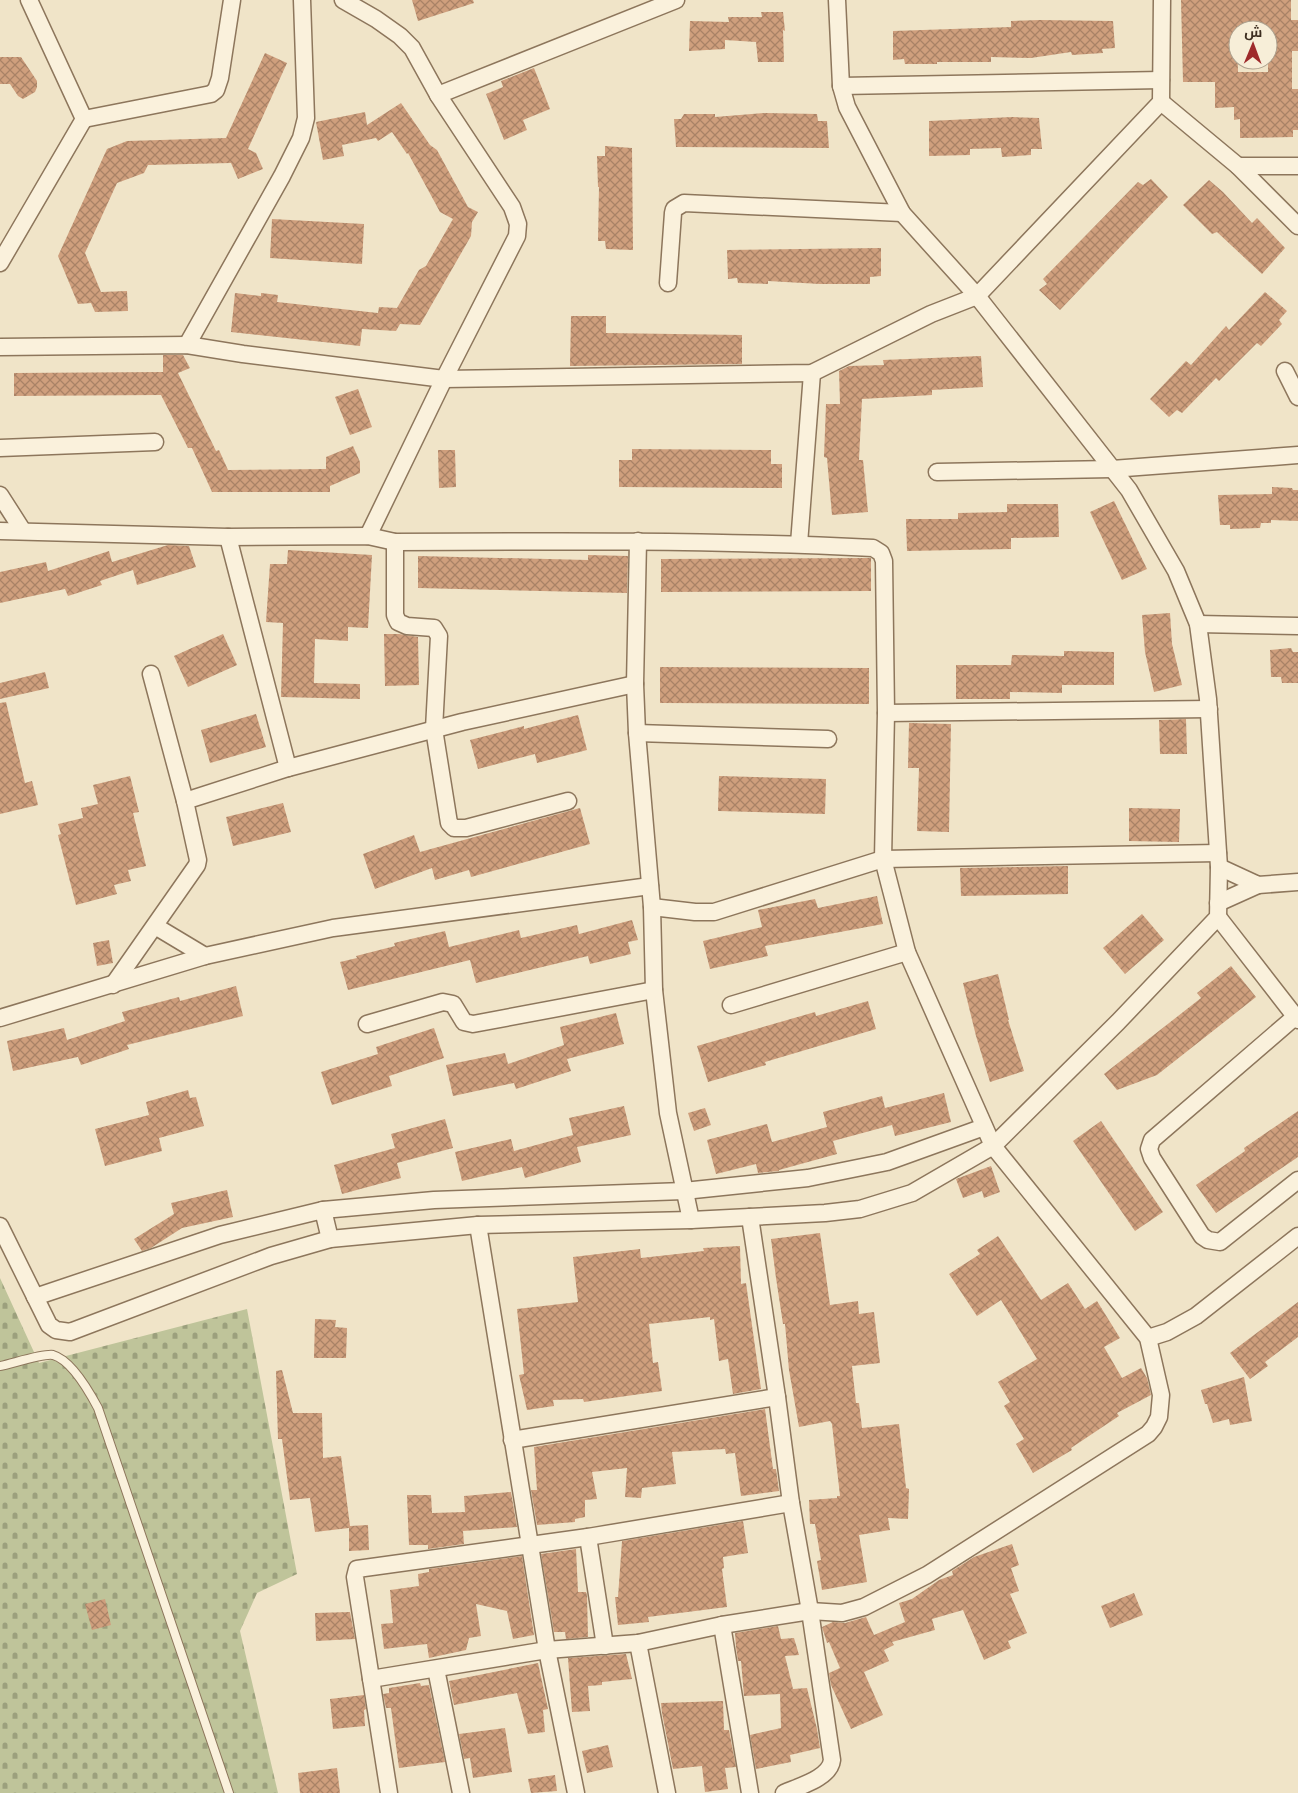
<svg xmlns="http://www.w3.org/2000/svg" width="1298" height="1793" viewBox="0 0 1298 1793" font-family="'Zilla Slab',Cairo,serif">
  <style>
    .cemetery { fill: url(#cemetery-stones) }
    .building { fill: url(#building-cross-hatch); fill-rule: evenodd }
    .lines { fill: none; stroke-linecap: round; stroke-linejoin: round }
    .lane-casing { stroke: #8d765c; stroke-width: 10 }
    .street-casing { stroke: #8d765c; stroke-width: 19 }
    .lane { stroke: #faf1dc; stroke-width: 8 }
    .street { stroke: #faf1dc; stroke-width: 16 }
  </style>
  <defs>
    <pattern id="cemetery-stones" width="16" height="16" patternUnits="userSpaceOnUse" patternTransform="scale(1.25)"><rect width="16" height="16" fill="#bfc49a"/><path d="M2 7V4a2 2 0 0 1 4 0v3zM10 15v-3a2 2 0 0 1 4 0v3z" fill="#9ca07d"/></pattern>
    <pattern id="building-cross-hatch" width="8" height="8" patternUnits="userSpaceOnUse" patternTransform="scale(1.25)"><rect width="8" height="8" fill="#cf9f7d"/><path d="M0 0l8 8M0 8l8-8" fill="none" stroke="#a98266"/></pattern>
  </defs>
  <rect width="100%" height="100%" fill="#f0e4c8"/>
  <polygon class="cemetery" points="0,1278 39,1363 247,1309 297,1574 257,1593 240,1631 278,1793 0,1793"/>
  <g class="building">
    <polygon points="412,0 473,0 474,3 418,21"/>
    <path d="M 1181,0 L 1291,0 L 1291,20 L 1298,20 L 1298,51 L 1292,51 L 1292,89 L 1298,89 L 1298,130 L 1293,130 L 1293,137 L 1240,138 L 1240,119 L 1234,120 L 1234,107 L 1215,108 L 1215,82 L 1183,82 ZM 1237,30 L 1268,30 L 1268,72 L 1238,72 Z"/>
    <polygon points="761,12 783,12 785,31 783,30 784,62 758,62 756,42 725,40 725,49 689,51 690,21 729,22 728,17 762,17"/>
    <polygon points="1040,20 1113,21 1115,48 1102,49 1103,53 1072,55 1071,52 1031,58 991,57 991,62 937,62 937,64 905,64 904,59 893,60 893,31 1011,27 1011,21"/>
    <polygon points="265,53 287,63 248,149 256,153 263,169 238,179 231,163 148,165 144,173 117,183 85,253 101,292 127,291 128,311 95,312 91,303 78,304 58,256 107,149 127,141 226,138"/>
    <polygon points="0,57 21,57 37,81 37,87 35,92 23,99 18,96 10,84 0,84"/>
    <polygon points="534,68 550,109 523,120 527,130 504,140 486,94 503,87 501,81"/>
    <polygon points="401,103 430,145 437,150 468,207 478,212 472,222 471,236 420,325 400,324 396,331 362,329 360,346 231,332 235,293 261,296 261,293 278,295 277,302 378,313 379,307 397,308 419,270 426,266 453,219 440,212 408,153 407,154 392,132 378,141 376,138 342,145 344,156 323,160 316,122 365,112 367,125"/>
    <polygon points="765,113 817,114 818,121 827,121 829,148 676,147 674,119 681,119 684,114 715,114 715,117"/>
    <polygon points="1012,117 1039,118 1042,149 1031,149 1031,155 1002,157 1001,148 970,149 970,155 929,156 929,121"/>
    <polygon points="605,146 632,148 633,250 606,249 605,241 598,241 599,187 598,187 597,156 605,156"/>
    <polygon points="1151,179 1168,197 1060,310 1039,290 1047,284 1043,279 1138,182 1143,185"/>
    <polygon points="1209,180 1223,192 1252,223 1257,218 1285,248 1262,274 1217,232 1212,234 1183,205"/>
    <polygon points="272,219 364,224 362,264 270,258"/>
    <polygon points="881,248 881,276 870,277 870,284 820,284 768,281 768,284 738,283 737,278 728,279 727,250"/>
    <polygon points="1265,292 1287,311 1279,320 1282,324 1261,346 1257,343 1219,381 1216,378 1182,413 1177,410 1169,417 1150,399 1186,361 1191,365 1226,326 1229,330"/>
    <polygon points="571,316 606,316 606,333 742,335 742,364 570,366"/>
    <polygon points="163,355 183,355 190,368 178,373 216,451 219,450 228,470 326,469 326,457 353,446 360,462 360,473 330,486 330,492 212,492 192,448 188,448 161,395 14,396 14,373 163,372"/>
    <polygon points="981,356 983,387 932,390 932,395 862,399 859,460 863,460 868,512 832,515 827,458 824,457 826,404 840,404 839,371 849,366 884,365 883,360"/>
    <polygon points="358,389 372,427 350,435 335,397"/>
    <polygon points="632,449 771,450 771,464 782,464 782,488 619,487 619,460 632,460"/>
    <polygon points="438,450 455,450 456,487 439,488"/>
    <polygon points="1272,487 1292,488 1293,490 1298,490 1298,521 1271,520 1271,523 1261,523 1260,528 1230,529 1230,525 1220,525 1218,495 1272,494"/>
    <polygon points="1114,501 1147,569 1122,580 1090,512"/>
    <polygon points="1007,504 1058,504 1059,537 1011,538 1011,549 907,551 906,519 958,519 958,513 1007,512"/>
    <polygon points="168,545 189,546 196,567 137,585 133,570 100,581 102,585 68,596 65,589 0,603 0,572 46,562 48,571 109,551 112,562"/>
    <polygon points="288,550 372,555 368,628 348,627 348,641 315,639 314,683 360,684 360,699 281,697 283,623 266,622 270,564 287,564"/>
    <polygon points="588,555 628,556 627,593 418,588 418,556 588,560"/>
    <polygon points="871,558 871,591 661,592 661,559"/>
    <polygon points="1170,613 1172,644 1182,685 1154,692 1145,652 1142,615"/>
    <polygon points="223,634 237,665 188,687 174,656"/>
    <polygon points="384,634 399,634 418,637 419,685 385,686"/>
    <polygon points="1291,648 1293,652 1298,652 1298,683 1282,683 1281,677 1271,677 1270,650"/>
    <polygon points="1064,651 1114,652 1114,685 1062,685 1062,693 1010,692 1010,699 956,699 956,665 1011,665 1012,655 1064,656"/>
    <polygon points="660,667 869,668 869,704 660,703"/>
    <polygon points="45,672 49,688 0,699 0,683"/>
    <polygon points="6,702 25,783 32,781 38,805 0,814 0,703"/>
    <polygon points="256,714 266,747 210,763 201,730"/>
    <polygon points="578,715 587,750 537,763 535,754 478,769 470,740 524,726 524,729"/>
    <polygon points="1186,719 1187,754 1160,754 1159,720"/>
    <polygon points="909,723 951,724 949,832 917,831 919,768 908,768"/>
    <polygon points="130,776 139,812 133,813 146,866 128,870 131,881 114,885 117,894 76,905 58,835 61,834 58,824 83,818 81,808 98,804 93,785"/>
    <polygon points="719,776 826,779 825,814 718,811"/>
    <polygon points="283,803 291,832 233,846 226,817"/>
    <polygon points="580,808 590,844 471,877 469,870 435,880 432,868 375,889 363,854 414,835 420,852"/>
    <polygon points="1129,808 1180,809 1179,842 1129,841"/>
    <polygon points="1068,866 1068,894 961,896 960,868"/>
    <polygon points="877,896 883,924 765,946 768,956 710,969 703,941 762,927 758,910 815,899 818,908"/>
    <polygon points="1142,914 1164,940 1125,974 1103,948"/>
    <polygon points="632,920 638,940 628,942 631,954 590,964 588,956 476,983 470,960 348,990 340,962 357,958 356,956 395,946 394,943 445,931 449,947 519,930 521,938 577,925 579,934"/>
    <polygon points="109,940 113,963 97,966 93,943"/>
    <polygon points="1231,966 1256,997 1157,1075 1117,1090 1104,1074 1201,998 1197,993"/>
    <polygon points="998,974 1009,1020 1008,1020 1024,1071 990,1082 976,1036 963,983"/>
    <polygon points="236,986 243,1016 127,1045 129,1049 81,1065 78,1057 13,1071 7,1041 64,1028 67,1040 125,1021 122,1012 179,997 180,1001"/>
    <polygon points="868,1001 876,1029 765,1062 766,1065 708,1082 697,1046 815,1012 816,1016"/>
    <polygon points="616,1013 624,1044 567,1059 571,1071 516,1089 514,1083 453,1096 446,1065 505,1053 508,1064 564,1045 560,1027"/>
    <polygon points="434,1028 444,1058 389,1076 392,1086 332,1105 321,1072 378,1054 376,1047"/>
    <polygon points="188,1090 190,1098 196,1097 204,1126 159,1138 162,1151 105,1166 95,1129 149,1115 146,1102"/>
    <polygon points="944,1093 951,1122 895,1136 892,1125 833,1141 837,1154 779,1170 779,1171 758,1173 756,1164 716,1174 707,1140 767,1124 772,1142 827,1127 823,1112 882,1096 885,1108"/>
    <polygon points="624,1106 631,1135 577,1147 581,1162 525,1178 522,1167 462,1181 455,1152 511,1139 514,1151 573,1135 569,1118"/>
    <polygon points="705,1108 711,1125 694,1131 688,1113"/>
    <polygon points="1298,1111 1298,1157 1216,1213 1196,1185 1245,1151 1244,1148"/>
    <polygon points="445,1119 453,1148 397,1163 401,1178 342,1194 334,1165 395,1148 391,1134"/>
    <polygon points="1101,1121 1163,1212 1135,1231 1073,1141"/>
    <polygon points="991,1166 1000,1192 984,1198 982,1191 963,1198 956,1179"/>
    <polygon points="227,1190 233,1217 182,1228 151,1248 142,1251 134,1239 174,1214 171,1203"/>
    <polygon points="820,1233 830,1305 858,1301 859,1314 874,1312 880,1363 852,1366 856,1403 859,1403 862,1428 899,1424 906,1488 909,1489 908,1519 888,1518 890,1530 859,1535 867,1582 822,1590 817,1561 821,1560 815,1524 810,1524 809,1500 837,1498 837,1496 840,1496 832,1424 830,1421 799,1427 789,1370 785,1324 783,1324 776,1278 771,1239"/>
    <polygon points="998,1236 1041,1300 1068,1283 1085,1309 1097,1301 1120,1338 1104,1347 1122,1378 1141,1368 1147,1378 1151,1395 1117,1413 1119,1416 1071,1448 1072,1450 1033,1473 1016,1444 1024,1439 1004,1406 1010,1402 998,1382 1037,1359 1001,1300 977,1316 949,1274 980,1254 977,1250"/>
    <polygon points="740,1246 741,1284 746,1283 761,1389 733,1394 728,1359 719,1361 714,1319 710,1320 710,1317 649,1324 653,1363 658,1362 662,1391 584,1402 583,1399 553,1400 554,1406 527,1410 519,1375 524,1374 517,1309 578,1302 573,1257 640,1249 641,1258 704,1251 703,1248"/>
    <polygon points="1298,1302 1298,1337 1265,1362 1268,1366 1250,1379 1230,1353"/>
    <polygon points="315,1319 336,1320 335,1327 347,1328 346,1358 314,1358"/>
    <polygon points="282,1370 293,1413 322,1413 323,1458 341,1456 350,1526 368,1525 369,1550 349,1551 349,1528 315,1532 310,1498 290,1500 282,1439 278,1439 276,1371"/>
    <polygon points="1244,1377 1252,1421 1230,1425 1229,1419 1213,1423 1207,1404 1205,1404 1201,1390"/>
    <polygon points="765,1409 773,1469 776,1469 779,1491 741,1496 735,1453 726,1454 725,1449 672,1452 676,1484 642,1488 641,1498 625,1497 627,1468 592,1472 597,1499 585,1500 585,1517 575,1519 575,1522 537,1525 531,1490 537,1490 534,1447"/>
    <polygon points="511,1492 517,1527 463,1531 464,1544 428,1549 428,1545 409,1545 407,1495 431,1495 432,1513 465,1512 464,1496"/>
    <polygon points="743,1521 748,1553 723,1557 724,1568 722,1569 727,1607 648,1617 649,1622 618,1625 615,1597 618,1597 622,1541"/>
    <polygon points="1012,1544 1019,1565 1011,1568 1019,1591 1010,1594 1027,1633 1008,1641 1011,1648 984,1660 963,1610 932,1619 935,1630 892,1642 894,1645 884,1650 889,1661 864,1672 883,1715 851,1729 831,1685 829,1673 840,1668 829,1642 827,1643 822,1627 833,1622 845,1623 866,1617 874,1635 905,1622 899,1603 912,1599 939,1580 953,1575 952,1571 974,1557"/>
    <polygon points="576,1549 578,1592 586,1592 587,1595 588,1637 566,1639 565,1632 554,1632 541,1554"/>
    <polygon points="522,1556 534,1635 513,1639 507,1611 476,1604 481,1636 469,1638 466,1650 429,1658 427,1644 384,1649 381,1624 393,1623 390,1590 419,1586 418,1574 429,1572 429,1569"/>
    <polygon points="1134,1593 1143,1615 1110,1628 1101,1606"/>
    <polygon points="105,1599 111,1625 92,1630 85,1604"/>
    <polygon points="350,1612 355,1639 316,1641 315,1613"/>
    <polygon points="778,1626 781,1639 794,1638 799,1655 785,1656 793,1689 807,1688 817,1729 820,1748 790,1755 791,1762 756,1769 750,1735 781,1728 780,1694 744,1696 741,1661 738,1661 736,1647 735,1633"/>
    <polygon points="626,1654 632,1679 602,1682 602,1685 588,1686 590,1711 572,1712 568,1658"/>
    <polygon points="538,1663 548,1709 543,1710 545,1732 528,1734 517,1693 454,1705 449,1681"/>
    <polygon points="420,1683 421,1686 429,1685 445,1762 399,1768 391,1708 386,1708 383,1694 389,1693 389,1688"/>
    <polygon points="364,1695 366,1709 364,1710 365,1726 333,1729 330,1699"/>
    <polygon points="723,1701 724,1730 729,1730 736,1767 725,1768 728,1789 705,1792 702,1766 673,1769 662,1713 661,1703"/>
    <polygon points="505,1728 512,1772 473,1778 470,1758 464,1759 459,1734"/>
    <polygon points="608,1745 613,1767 587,1773 582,1751"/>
    <polygon points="337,1768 340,1793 300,1793 298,1773"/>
    <polygon points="555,1775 557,1791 531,1793 528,1779"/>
  </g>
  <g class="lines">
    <g class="lane-casing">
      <path id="lane" d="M 0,1366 C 11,1364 44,1353 53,1355 C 71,1360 90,1393 98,1408 L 229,1793"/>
    </g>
    <g class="street-casing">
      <g id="street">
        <polyline points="343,0 376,19 400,36 412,48 438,95 512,207 518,224 517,236 444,379 368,536"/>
        <polyline points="841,86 1161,80"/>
        <polyline points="438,95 676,0"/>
        <polyline points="1161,102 1238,166 1298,226"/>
        <polyline points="84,119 211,94 216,90 220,78 232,0"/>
        <polyline points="1238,166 1298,166"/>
        <polyline points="0,263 84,119 29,0"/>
        <polyline points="668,283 673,213 674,209 684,203 902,213"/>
        <polyline points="187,345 282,176 301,138 306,118 302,0"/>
        <polyline points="0,347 187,345 243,354 444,379 812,373 931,314 977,296 1161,102 1162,0"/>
        <polyline points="1285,371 1298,397"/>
        <polyline points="0,448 155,442"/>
        <polyline points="937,472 1112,469 1298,455"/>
        <polyline points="0,495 23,531"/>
        <path d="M 0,531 L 228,537 L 368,536 L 395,542 C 554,541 714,540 873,548 L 881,553 L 884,561 L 886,713 L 883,859 L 907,952 L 993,1146 L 1148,1338 L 1161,1395 L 1159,1417 L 1154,1427 L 1148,1434 L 927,1575 L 864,1607 L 842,1613 L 810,1611 L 722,1625 L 638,1643 L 547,1650 L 371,1679"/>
        <polyline points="228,537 288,768"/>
        <polyline points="638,541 635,684 637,733 652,907 654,990 668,1113 691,1220"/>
        <polyline points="395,542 395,615 398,622 407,626 434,628 439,636 434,729 449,823 454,828 466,828 568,801"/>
        <polyline points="799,544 812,373"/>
        <polyline points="1198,624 1298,626"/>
        <polyline points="151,674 185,801"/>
        <polyline points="886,713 1209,709"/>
        <polyline points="637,733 828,739"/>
        <polyline points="1219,867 1258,885 1298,882"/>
        <polyline points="1218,903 1258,885"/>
        <polyline points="652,907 695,912 714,912 883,859 1218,853"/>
        <polyline points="1218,917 1298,1020"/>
        <polyline points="155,926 205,956"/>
        <polyline points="113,985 197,865 198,860 185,801 288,768 462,722 635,684"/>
        <polyline points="731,1005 907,952"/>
        <polyline points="1296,1016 1152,1140 1149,1149 1152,1158 1202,1236 1208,1240 1220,1242 1298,1180"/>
        <polyline points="0,1018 205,956 333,928 650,886"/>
        <polyline points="367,1024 443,1002 453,1004 464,1022 473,1024 654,990"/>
        <polyline points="323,1210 434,1200 684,1191 808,1178 887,1162 984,1127"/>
        <path d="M 750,1217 L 777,1397 L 791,1503 L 810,1611 L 832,1760 C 830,1778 800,1786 784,1793"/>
        <polyline points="478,1225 547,1650 576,1793"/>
        <polyline points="0,1226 49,1325 56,1330 70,1332 271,1256 330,1239 478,1225 691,1220 825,1213 860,1209 912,1193 993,1146 1118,1022 1218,917 1219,867 1208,699 1198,624 1176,571 1129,490 977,296 902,213 847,107 841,86 837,0"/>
        <polyline points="35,1297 220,1235 323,1210 330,1239"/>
        <polyline points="1148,1338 1167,1332 1196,1316 1298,1236"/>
        <polyline points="512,1440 777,1397"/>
        <polyline points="588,1537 605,1646"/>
        <polyline points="722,1625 750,1793"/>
        <polyline points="638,1643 667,1793"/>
        <polyline points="436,1669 461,1793"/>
        <polyline points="389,1793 355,1577 357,1569 588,1537 791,1503"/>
      </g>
    </g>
    <use href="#lane" class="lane"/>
    <use href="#street" class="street"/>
  </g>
  <g transform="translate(1253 45) rotate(1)"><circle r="24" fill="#f7eed8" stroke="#ada18e"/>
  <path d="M0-4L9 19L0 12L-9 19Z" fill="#9e2a2b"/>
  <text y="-8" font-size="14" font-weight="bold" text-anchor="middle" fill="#3d2e20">ش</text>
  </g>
</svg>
